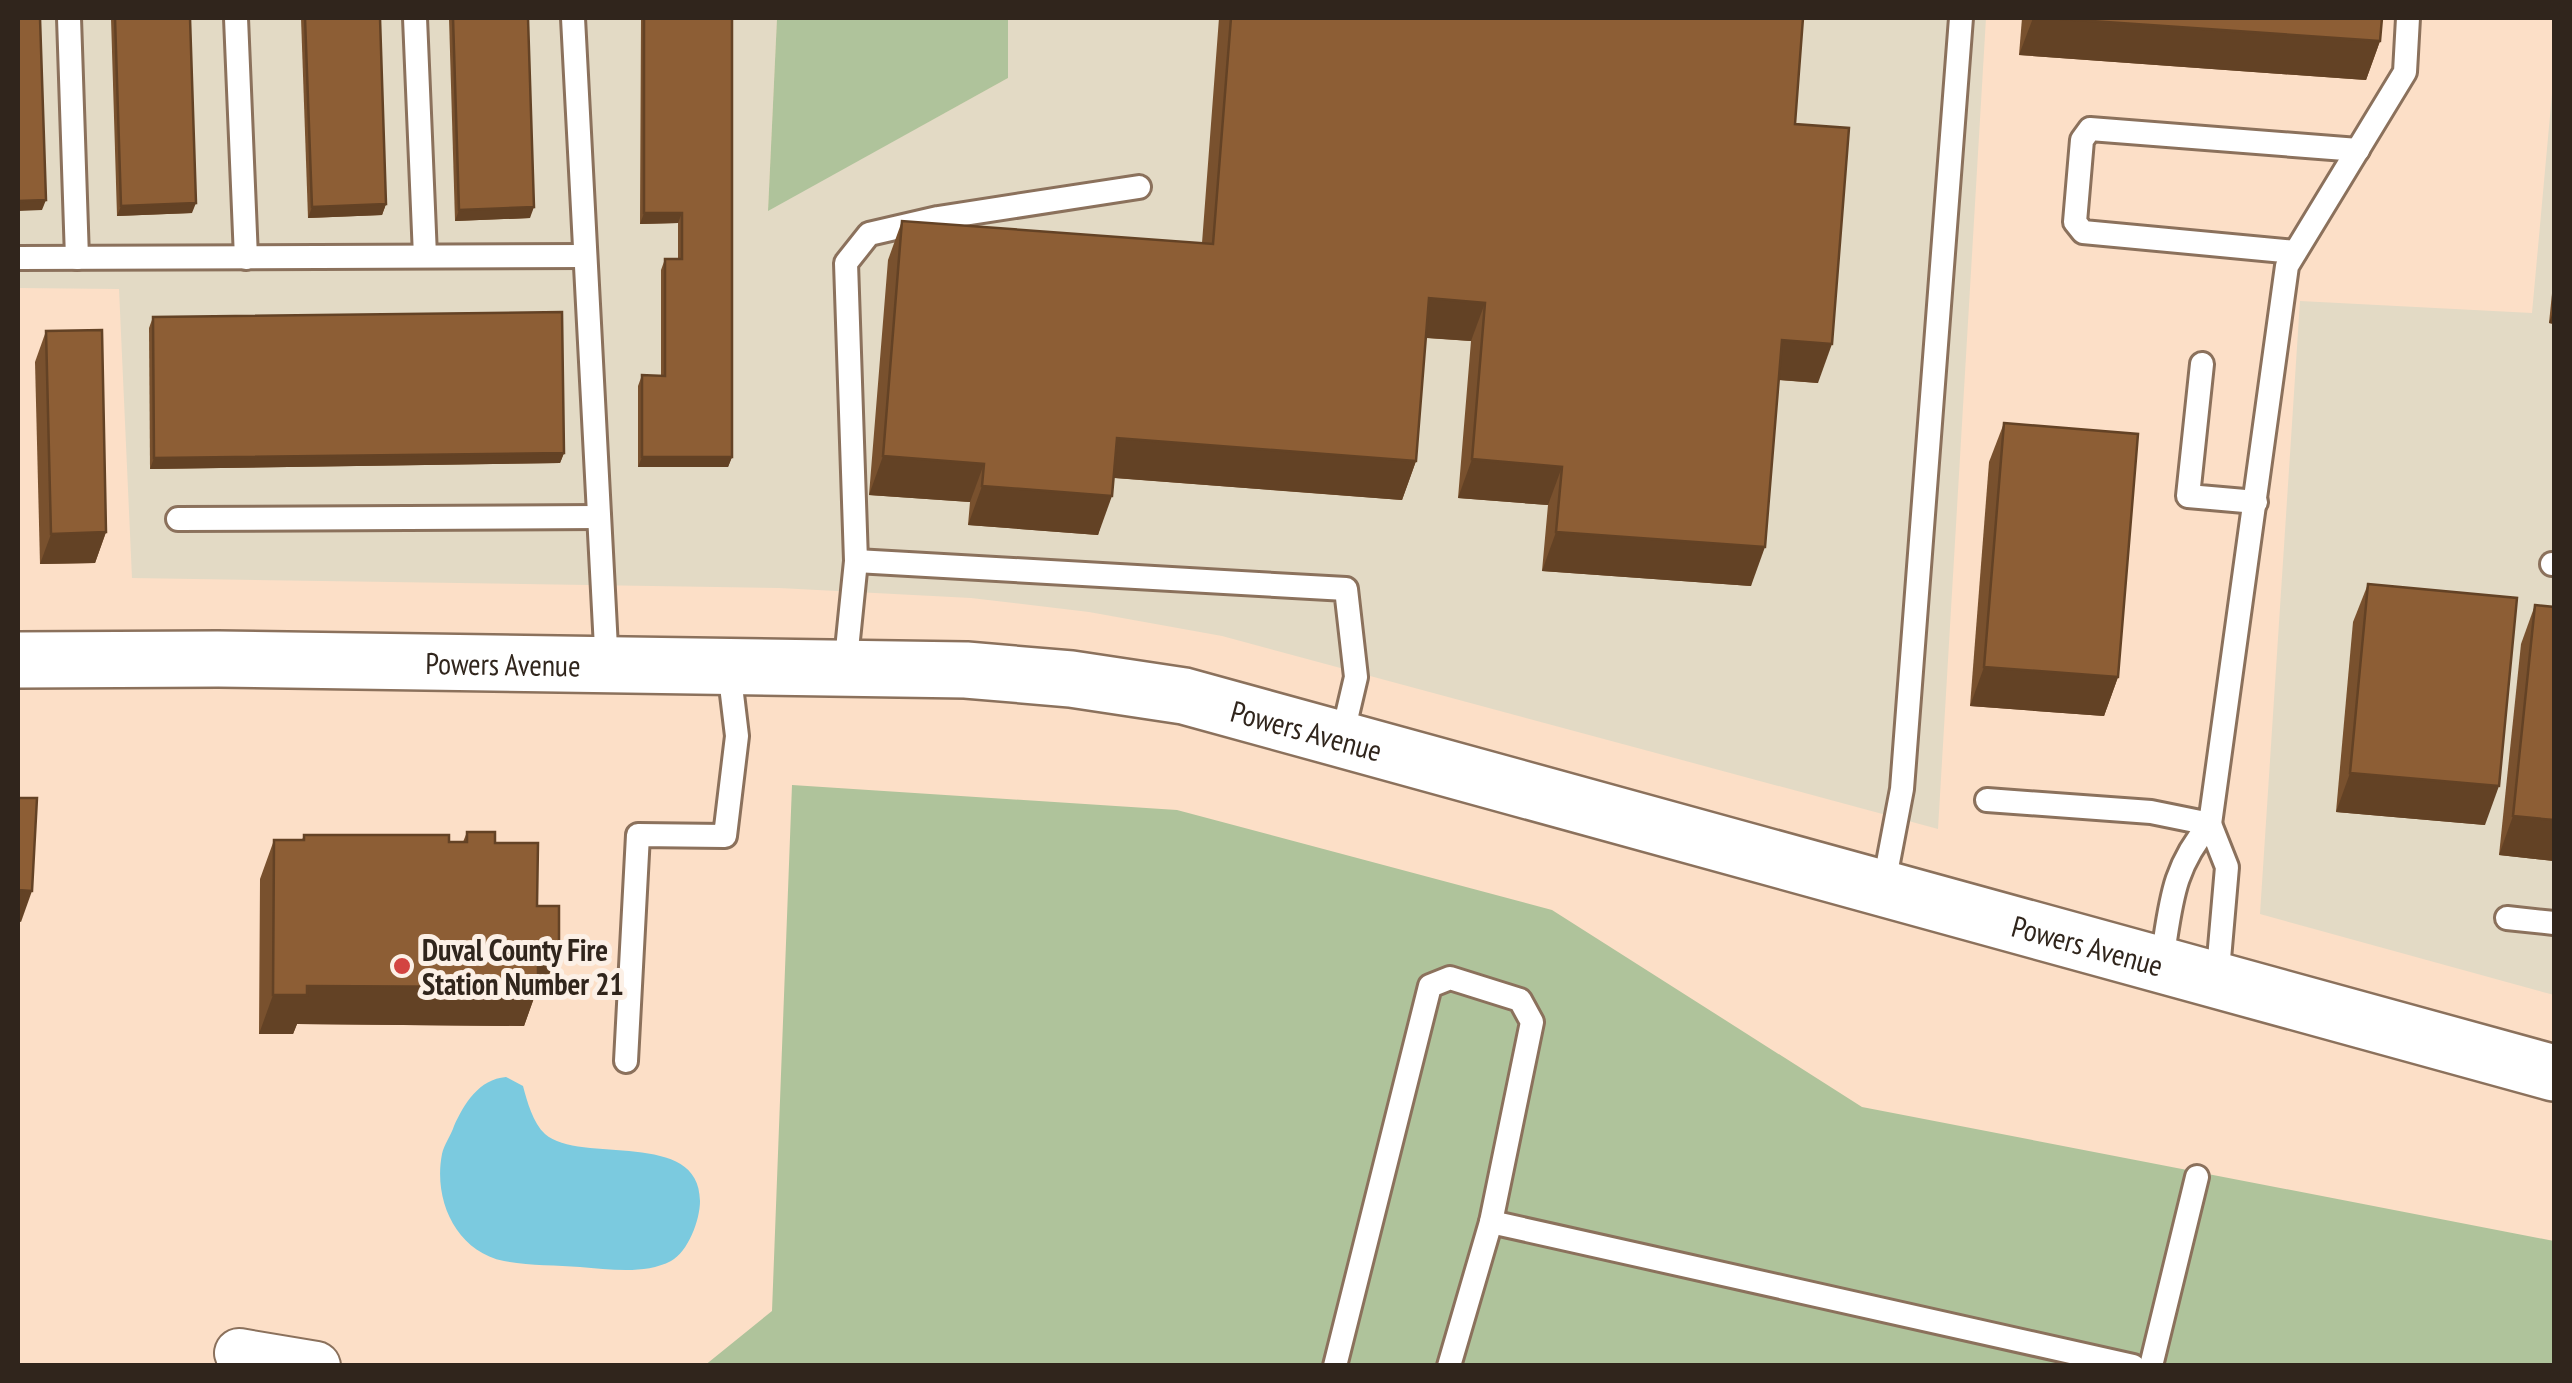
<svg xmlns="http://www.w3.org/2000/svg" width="2572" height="1383" viewBox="0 0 2572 1383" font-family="'PT Sans Narrow',sans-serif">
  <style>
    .industrial { fill: #e3dac5 }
    .green { fill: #afc39b }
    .water { fill: #7bcadf }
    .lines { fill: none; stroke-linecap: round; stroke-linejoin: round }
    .lane-casing { stroke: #8b715c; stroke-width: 28 }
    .street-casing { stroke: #8b715c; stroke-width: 52 }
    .secondary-casing { stroke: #8b715c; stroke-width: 60 }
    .lane { stroke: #fff; stroke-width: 22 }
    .street { stroke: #fff; stroke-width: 48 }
    .secondary { stroke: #fff; stroke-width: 55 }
    .wall { fill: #79512e }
    .shaded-wall { fill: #634225 }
    .building { fill: #8d5e35; stroke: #634225; stroke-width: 2.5 }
    .poi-dot { fill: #d34441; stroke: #fcf0e6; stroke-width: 4 }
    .labels { text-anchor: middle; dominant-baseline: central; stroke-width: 10; stroke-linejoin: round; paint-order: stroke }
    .street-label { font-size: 30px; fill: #30251c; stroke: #fcf0e6 }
    .poi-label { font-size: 30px; font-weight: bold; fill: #30251c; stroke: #fcf0e6; text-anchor: start }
  </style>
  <rect width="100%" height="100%" fill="#fcdfc7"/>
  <g class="industrial">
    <polygon points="18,18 777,18 768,210 1008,78 1008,18 1986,18 1938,829 1222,636 1089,612 971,598 779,588 132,578 119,289 18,288"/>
    <polygon points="2554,72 2554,995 2260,914 2300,301 2532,313"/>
  </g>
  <g class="green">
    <polygon points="777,18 1008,18 1008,78 768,211"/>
    <polygon points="792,785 1177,810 1552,910 1862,1107 2554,1241 2554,1365 704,1366 772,1311"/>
  </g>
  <path class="water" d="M 506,1077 L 523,1086 C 527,1101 533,1123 545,1134 C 580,1165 700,1128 700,1201 C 700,1220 688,1252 671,1261 C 644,1275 609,1269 580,1267 C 556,1265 528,1266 504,1261 C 456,1251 433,1200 442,1154 C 444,1145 451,1135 454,1126 C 464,1104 479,1079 506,1077 Z"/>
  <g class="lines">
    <g class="lane-casing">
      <g id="lane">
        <polyline points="69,18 77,258"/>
        <polyline points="236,18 246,258"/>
        <polyline points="415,18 425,256"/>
        <polyline points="573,18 607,667"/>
        <polyline points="2295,252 2083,232 2075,222 2082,140 2090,129 2358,150"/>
        <polyline points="18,258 585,256"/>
        <polyline points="2202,364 2188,496 2256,502"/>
        <polyline points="178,519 599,517"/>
        <polyline points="856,561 1346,589 1356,677 1341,741"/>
        <polyline points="2552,564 2554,564"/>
        <polyline points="845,669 856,561 846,263 869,234 938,218 1139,187"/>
        <polyline points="1987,800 2151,812 2210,824 2287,266 2405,72 2408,18"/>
        <polyline points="1883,889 1902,789 1961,18"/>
        <polyline points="2507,918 2554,923"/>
        <path d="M 2161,966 C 2171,908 2170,870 2210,824 L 2227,867 L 2217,982"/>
        <polyline points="626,1061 638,835 725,836 737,736 729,669"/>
        <polyline points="1491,1222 2133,1366"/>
        <polyline points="1335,1366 1430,986 1450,978 1520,1000 1532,1022 1491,1222 1449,1366"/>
        <polyline points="2151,1366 2197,1177"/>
      </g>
    </g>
    <g class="street-casing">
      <polyline id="street" points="239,1353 316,1366"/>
    </g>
    <g class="secondary-casing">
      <g id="secondary">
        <path id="s1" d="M 18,660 L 218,659 L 966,670 L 1071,679 L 1184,696 L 2554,1073"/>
      </g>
    </g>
    <use href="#lane" class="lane"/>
    <use href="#street" class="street"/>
    <use href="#secondary" class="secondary"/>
  </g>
  <g class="wall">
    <polygon points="111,18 190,18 192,213 117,216"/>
    <polygon points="301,18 380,18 386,204 382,215 308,218"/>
    <polygon points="449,18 528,18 530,218 455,221"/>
    <polygon points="641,18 732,18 732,457 728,467 638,467 638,386 642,375 661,376 661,270 665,259 678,259 678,223 640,224"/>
    <polygon points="1219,18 1803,18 1795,124 1818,383 1778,380 1751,586 1542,571 1548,505 1458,498 1471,341 1426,338 1416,461 1402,500 1114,478 1098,535 968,525 970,502 869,495 888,260 902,221 1202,243"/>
    <polygon points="2022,18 2382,18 2380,41 2366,80 2019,55"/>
    <polygon points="2554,274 2554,324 2549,323"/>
    <polygon points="153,317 564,453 560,463 150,469 149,328"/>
    <polygon points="46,331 106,532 95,563 40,564 35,362"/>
    <polygon points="2004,423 2118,677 2104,716 1970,706 1989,462"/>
    <polygon points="2368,584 2485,825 2336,812 2353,622"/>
    <polygon points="2535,605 2554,861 2499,855 2521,644"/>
    <polygon points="467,832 495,843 537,906 545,986 538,986 524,1026 297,1024 293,1034 259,1034 260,879 274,840 302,840 304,835 463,842"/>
  </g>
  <g class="shaded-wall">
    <polygon points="2033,18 2048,18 2380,41 2366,80 2019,55"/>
    <polygon points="46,200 42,210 18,211 18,201"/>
    <polygon points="196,203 192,213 117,216 121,206"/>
    <polygon points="386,204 382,215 308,218 312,207"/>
    <polygon points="534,207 530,218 455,221 459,210"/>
    <polygon points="644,213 682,213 678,223 640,224"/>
    <polygon points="1429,298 1485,303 1471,341 1415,337"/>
    <polygon points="2554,309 2554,324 2549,323"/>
    <polygon points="1782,340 1832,344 1818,383 1768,379"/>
    <polygon points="1117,438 1416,461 1402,500 1103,477"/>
    <polygon points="564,453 560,463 150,469 154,458"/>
    <polygon points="883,456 984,464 970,502 869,495"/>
    <polygon points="642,457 732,457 728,467 638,467"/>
    <polygon points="1472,459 1562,467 1548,505 1458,498"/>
    <polygon points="982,486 1112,496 1098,535 968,525"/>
    <polygon points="106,532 95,563 40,564 51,534"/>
    <polygon points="1556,532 1765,547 1751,586 1542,571"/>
    <polygon points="1984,667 2118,677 2104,716 1970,706"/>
    <polygon points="2350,773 2499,786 2485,825 2336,812"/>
    <polygon points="2513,816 2554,820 2554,861 2499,855"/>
    <polygon points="18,890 32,891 21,922 18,921"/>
    <polygon points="538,948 559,948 545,986 524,987"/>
    <polygon points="307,986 538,987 524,1026 297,1024 293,1034 259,1034 273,995"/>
  </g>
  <g class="building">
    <polygon points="18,18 40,18 46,200 18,201"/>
    <polygon points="115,18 190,18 196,203 121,206"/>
    <polygon points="305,18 380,18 386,204 312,207"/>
    <polygon points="453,18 528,18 534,207 459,210"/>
    <polygon points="644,18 732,18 732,457 642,457 642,375 665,376 665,259 682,259 682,213 644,213"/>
    <polygon points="1231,18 1803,18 1795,124 1849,128 1832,344 1782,340 1765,547 1556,532 1562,467 1472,459 1485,303 1429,298 1416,461 1117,438 1112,496 982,486 984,464 883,456 902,221 1213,244"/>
    <polygon points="2048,18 2382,18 2380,41"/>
    <polygon points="562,312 564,453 154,458 153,317"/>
    <polygon points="102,330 106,532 51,534 46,331"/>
    <polygon points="2004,423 2138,434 2118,677 1984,667"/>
    <polygon points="2368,584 2517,598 2499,786 2350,773"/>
    <polygon points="2535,605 2554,607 2554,820 2513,816"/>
    <polygon points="18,798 37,798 32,891 18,890"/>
    <polygon points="467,832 495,832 495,843 538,843 537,906 559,906 559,948 538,948 538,987 307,986 307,995 273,995 274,840 304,840 304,835 449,835 449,842 467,842"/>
  </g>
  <circle class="poi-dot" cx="402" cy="966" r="10"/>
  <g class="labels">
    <g class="street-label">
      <text stroke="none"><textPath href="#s1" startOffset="485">Powers Avenue</textPath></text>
      <text stroke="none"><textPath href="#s1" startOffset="1295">Powers Avenue</textPath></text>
      <text stroke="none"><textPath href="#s1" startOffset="2105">Powers Avenue</textPath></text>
    </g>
    <g class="poi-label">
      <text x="422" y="949">Duval County Fire<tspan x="422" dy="34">Station Number 21</tspan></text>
    </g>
  </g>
  <rect width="2572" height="1383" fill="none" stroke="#30251c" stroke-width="40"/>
</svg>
